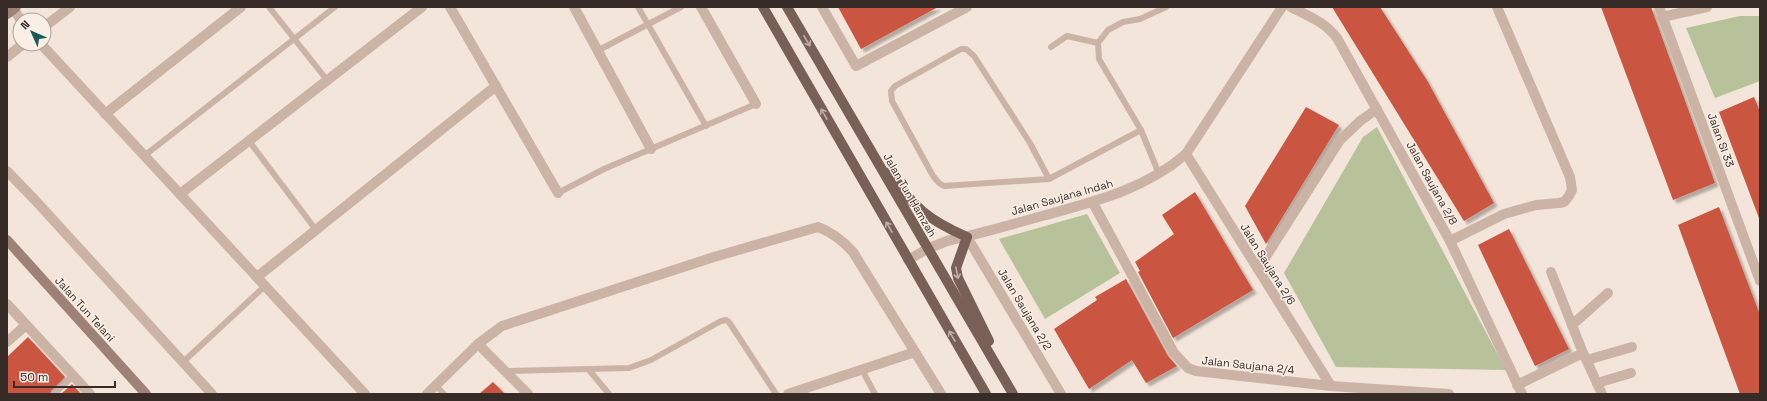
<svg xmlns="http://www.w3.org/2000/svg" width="1767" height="401" viewBox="0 0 1767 401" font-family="'Space Grotesk',sans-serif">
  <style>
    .green { fill: #b8c29a }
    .building { fill: #ca5540; filter: url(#shadow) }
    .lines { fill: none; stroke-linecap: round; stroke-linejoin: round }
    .lane { stroke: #cbb3a6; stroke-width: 6 }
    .street { stroke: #cbb3a6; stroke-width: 10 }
    .secondary { stroke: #9f8277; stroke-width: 10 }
    .primary { stroke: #796057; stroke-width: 10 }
    .oneway { stroke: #c0afa6 }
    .labels { text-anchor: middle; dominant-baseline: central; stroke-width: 3; stroke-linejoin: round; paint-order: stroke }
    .street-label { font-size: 11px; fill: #372b27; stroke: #faefe7 }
  </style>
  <defs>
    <filter id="shadow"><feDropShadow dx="3.5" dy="3.5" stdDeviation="1" flood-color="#0004"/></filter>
  </defs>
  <rect width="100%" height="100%" fill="#f3e5da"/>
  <g class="green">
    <polygon points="1740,16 1760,16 1760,81 1715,98 1686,28"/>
    <polygon points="1377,127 1506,370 1336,367 1284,273 1363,137"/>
    <polygon points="1087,214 1120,273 1045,319 999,239"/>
  </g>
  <g class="building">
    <polygon points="838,7 938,7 861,49"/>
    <polygon points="1332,7 1380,7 1428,82 1494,203 1464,221"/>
    <polygon points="1601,7 1651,7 1715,183 1673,200"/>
    <polygon points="1754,97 1760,112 1759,218 1719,112"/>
    <polygon points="1306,107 1339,125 1266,244 1245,206"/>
    <polygon points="1195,192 1253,290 1173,338 1138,272 1140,271 1135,262 1174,234 1162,215"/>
    <polygon points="1719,207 1760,315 1760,394 1740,394 1678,225"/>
    <polygon points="1509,229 1569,349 1535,366 1478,245"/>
    <polygon points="1126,279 1168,356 1177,366 1146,383 1132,360 1089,389 1054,329 1097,300 1095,297"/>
    <polygon points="28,337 65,377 51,391 50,394 7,394 7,357"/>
    <polygon points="493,382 505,394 479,394"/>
    <polygon points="72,384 81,394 61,394"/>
  </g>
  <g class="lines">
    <g class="lane">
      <polyline points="269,7 327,80"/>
      <polyline points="638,7 706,126"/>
      <polyline points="1051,47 1067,36 1098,43"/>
      <polyline points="597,51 681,7"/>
      <polyline points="249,141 316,230"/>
      <polyline points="144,156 335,7"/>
      <polyline points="1159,174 1141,130 1099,59 1098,43 1108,30 1123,22 1140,19 1166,7"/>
      <polyline points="1049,179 1030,143 974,56 966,49 961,49 895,86 891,91 892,101 933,176 939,183 944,186 1049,179 1141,130"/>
      <polyline points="558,193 604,169 756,104"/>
      <polyline points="183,362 265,286"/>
      <polyline points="589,370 609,394"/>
      <polyline points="862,370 875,394"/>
      <polyline points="505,371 629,368 651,360 721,321 726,320 729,322 776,394"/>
      <polyline points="436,386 444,394"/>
      <polyline points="54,394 73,376"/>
    </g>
    <g class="street">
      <polyline points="450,7 558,193"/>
      <polyline points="574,7 651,149"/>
      <polyline points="701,7 756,104"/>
      <polyline points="822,7 856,66 967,7"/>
      <path d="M 1291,7 C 1308,16 1325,22 1337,38 L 1450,241 L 1522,394"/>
      <polyline points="1659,7 1760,281"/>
      <polyline points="13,9 21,20"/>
      <polyline points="1662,17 1707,7"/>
      <polyline points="44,27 70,7"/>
      <polyline points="41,44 365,394"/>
      <polyline points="7,57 23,44"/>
      <polyline points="105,114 241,7"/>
      <polyline points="1186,154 1331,386"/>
      <polyline points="7,171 35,200 212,394"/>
      <polyline points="180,194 422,7"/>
      <polyline points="1093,203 1174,353 1188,368 1196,371 1331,386 1449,394"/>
      <polyline points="967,237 1061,394"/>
      <polyline points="1450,241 1504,214 1536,205 1559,203 1564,202 1569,196 1572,190 1570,177 1497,7"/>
      <path d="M 908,260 L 927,249 L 947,241 C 979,234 1010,225 1042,216 C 1093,202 1144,190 1186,154 L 1282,7"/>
      <polyline points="1258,269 1340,140 1360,121 1377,109"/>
      <polyline points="257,277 496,86"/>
      <polyline points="7,304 90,394"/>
      <polyline points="1572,325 1608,293"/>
      <polyline points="7,342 26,325"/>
      <polyline points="478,344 528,394"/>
      <polyline points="1584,355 1602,394"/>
      <polyline points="1587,360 1632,347"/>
      <polyline points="1597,383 1631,373"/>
      <polyline points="1517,385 1583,353 1551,272"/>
      <path d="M 427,394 L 478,344 L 502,326 L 714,257 L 818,227 C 832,232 843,241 853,252 L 941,394"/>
      <polyline points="788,394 915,352"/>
    </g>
    <g class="secondary">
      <polyline points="7,14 16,7"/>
      <polyline points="7,240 146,394"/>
    </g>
    <g class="primary">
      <polyline points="763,7 986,394"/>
      <polyline points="787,7 1013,394"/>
      <path d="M 890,172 C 913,207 928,220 967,237 L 956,268 L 958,278 L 989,341"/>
    </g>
  </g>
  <defs><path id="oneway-shaft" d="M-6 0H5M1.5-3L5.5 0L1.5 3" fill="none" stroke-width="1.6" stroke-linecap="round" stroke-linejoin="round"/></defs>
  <g class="oneway">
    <use href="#oneway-shaft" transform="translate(807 41) rotate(60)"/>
    <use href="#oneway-shaft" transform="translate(824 114) rotate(-120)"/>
    <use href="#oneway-shaft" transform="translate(889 227) rotate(-120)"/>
    <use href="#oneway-shaft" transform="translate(957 273) rotate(79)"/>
    <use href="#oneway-shaft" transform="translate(952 336) rotate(-120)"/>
  </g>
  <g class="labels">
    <g class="street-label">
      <text transform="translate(1721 140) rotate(70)">Jalan SI 33</text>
      <text transform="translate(1432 183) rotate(61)">Jalan Saujana 2/8</text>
      <text transform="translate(910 195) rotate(60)">Jalan Tun Hamzah</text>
      <text transform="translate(1062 197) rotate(-16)">Jalan Saujana Indah</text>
      <text transform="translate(1268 264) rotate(58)">Jalan Saujana 2/6</text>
      <text transform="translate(85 309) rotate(48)">Jalan Tun Telani</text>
      <text transform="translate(1025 309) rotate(59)">Jalan Saujana 2/2</text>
      <text transform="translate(1248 365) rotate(6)">Jalan Saujana 2/4</text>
    </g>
  </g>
  <rect width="1767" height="401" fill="none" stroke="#372b27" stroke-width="16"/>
  <g transform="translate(32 32) rotate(315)"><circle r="19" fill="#faefe7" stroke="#aca19a"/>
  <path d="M0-3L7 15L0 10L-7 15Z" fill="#1b5a58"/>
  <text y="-6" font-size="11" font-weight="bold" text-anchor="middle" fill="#372b27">N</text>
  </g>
  <path d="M14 381v6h101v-6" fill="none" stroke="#372b27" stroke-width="2"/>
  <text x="20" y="381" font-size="12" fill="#372b27" stroke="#faefe7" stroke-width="3" paint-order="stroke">50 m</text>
</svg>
